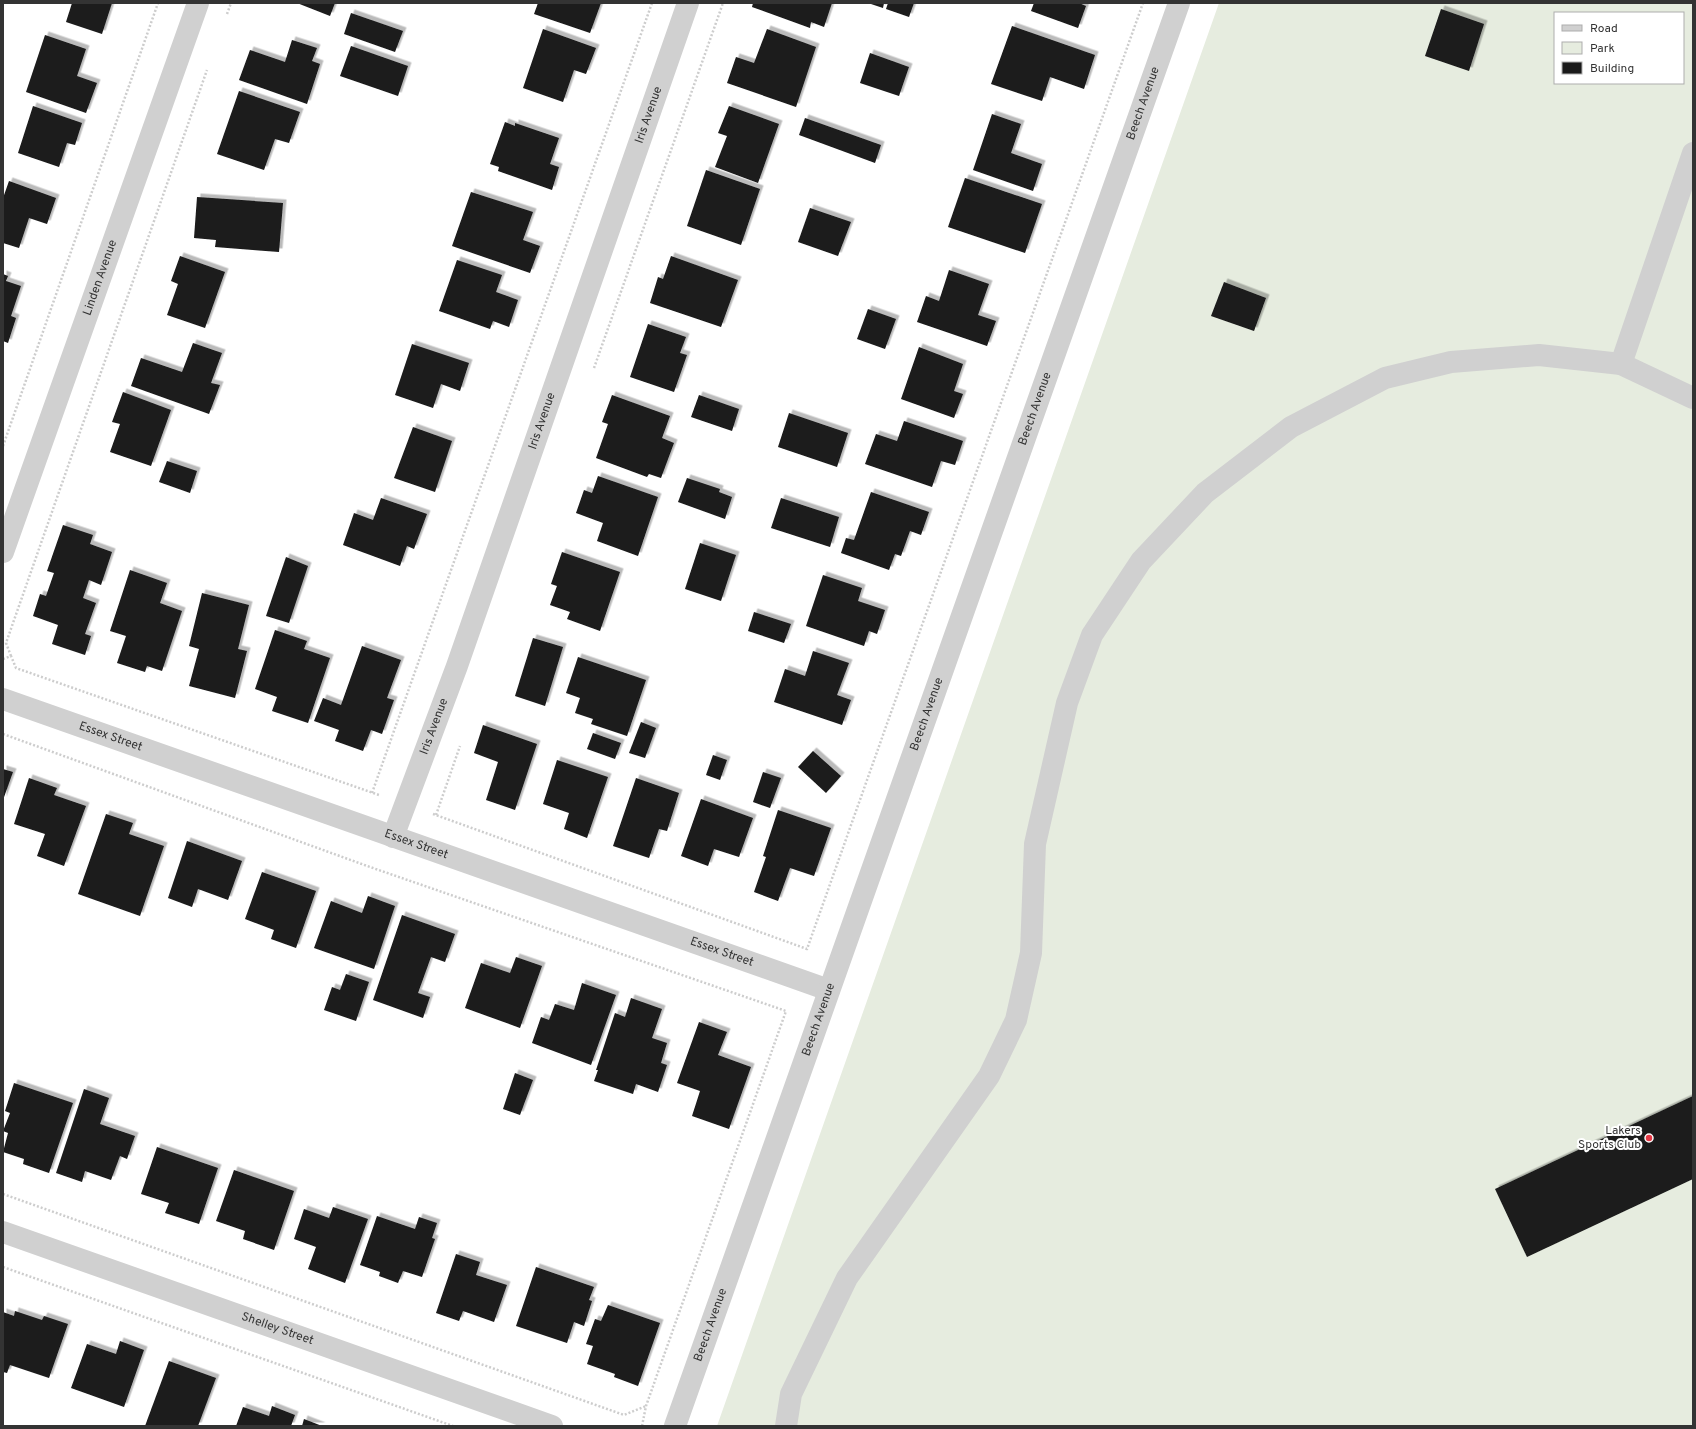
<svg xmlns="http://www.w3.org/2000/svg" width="1696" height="1429" viewBox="0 0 1696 1429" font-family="Overpass,sans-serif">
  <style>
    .green { fill: #e6ecdf; fill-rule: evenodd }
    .building { fill: #1a1a1a; filter: url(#shadow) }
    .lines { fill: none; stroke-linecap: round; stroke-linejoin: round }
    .path { stroke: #cdcdcd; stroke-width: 2.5; stroke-dasharray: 2 2; stroke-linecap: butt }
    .minor { stroke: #d0d0d0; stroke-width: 22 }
    .poi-dot { fill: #e63946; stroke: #fff; stroke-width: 1.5 }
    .labels { text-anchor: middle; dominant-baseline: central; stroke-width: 4; stroke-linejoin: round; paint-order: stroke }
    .street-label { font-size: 12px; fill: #333; stroke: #fff }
    .poi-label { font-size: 12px; fill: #333; stroke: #fff; text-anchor: end }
  </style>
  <defs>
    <filter id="shadow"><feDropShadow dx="3.5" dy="-3.5" stdDeviation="0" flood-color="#0004"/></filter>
  </defs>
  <rect width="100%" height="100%" fill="#fff"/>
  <path class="green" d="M 1219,3 L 1693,3 L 1693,1426 L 717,1426 ZM 1555,13 L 1683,13 L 1683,83 L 1555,83 Z"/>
  <g class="building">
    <polygon points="72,3 112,3 102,34 66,22"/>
    <polygon points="297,3 335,3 330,16"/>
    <polygon points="538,3 601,3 590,33 534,14"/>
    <polygon points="753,3 832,3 824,27 811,22 810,28 752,7"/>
    <polygon points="868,3 884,3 883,8"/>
    <polygon points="888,3 914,3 909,17 886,9"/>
    <polygon points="1034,3 1079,3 1086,6 1078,28 1031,11"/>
    <polygon points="1441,9 1484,24 1469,71 1425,56"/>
    <polygon points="351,13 403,31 395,52 344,34"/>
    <polygon points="1012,26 1095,55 1084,89 1050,77 1042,101 991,84"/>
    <polygon points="543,29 596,48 586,74 574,70 563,102 523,88"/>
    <polygon points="767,29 816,47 796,107 727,83 736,57 754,63"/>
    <polygon points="45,35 86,49 77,76 97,83 86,113 26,92"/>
    <polygon points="292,40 317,48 312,61 320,64 307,104 239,80 250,50 285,62"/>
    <polygon points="351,46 408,66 398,96 340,76"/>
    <polygon points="870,53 909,67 899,96 860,83"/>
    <polygon points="239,91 300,112 289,143 275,139 264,170 217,154"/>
    <polygon points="33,106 82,123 75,145 67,143 59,167 18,153"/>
    <polygon points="729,106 779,124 758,183 715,167 727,136 718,133"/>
    <polygon points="992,114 1021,124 1011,153 1042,164 1033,191 973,170"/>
    <polygon points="805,118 881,145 875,163 799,135"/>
    <polygon points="505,122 515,126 515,123 559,138 550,164 559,167 552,190 498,171 499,167 490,164"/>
    <polygon points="706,170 760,189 741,245 687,226"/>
    <polygon points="965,178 1042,204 1025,253 948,227"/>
    <polygon points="9,181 56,198 47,224 29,218 19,248 3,243 3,198"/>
    <polygon points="471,192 533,212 523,240 540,246 530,273 452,246"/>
    <polygon points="197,197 283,203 279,252 215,247 216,240 194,238"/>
    <polygon points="810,208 851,222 838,256 798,242"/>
    <polygon points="180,256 225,272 205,328 167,315 178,284 171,281"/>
    <polygon points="671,256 738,280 721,327 650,303 658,277 663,279"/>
    <polygon points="457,260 502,275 496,292 518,300 509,327 493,321 490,329 439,311"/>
    <polygon points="949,270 989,284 978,315 996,321 987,346 917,322 926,296 939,301"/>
    <polygon points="3,274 8,276 6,281 21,286 11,316 16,318 8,343 3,341"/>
    <polygon points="1224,282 1266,298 1254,331 1211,316"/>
    <polygon points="868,309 896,319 885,349 857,339"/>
    <polygon points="648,324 686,337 680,353 687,355 674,392 630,377"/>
    <polygon points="193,343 222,353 211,383 220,385 209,414 131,386 141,358 182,372"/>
    <polygon points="412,344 469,363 460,391 441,384 433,408 395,395"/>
    <polygon points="919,347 963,364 954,391 963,394 954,418 901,399"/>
    <polygon points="123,392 171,410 151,466 110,452 120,424 112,422"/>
    <polygon points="612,395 670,416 662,438 674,443 661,478 649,474 647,477 596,458 608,424 602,422"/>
    <polygon points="699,395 739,409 732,431 691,417"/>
    <polygon points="789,413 848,433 837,467 778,447"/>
    <polygon points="904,421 963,441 955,465 941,461 932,487 865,464 876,434 897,441"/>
    <polygon points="413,427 452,441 435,492 394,478"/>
    <polygon points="167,461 197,471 190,493 159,482"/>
    <polygon points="598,476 658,497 638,556 597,541 603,523 576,513 584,490 592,493"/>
    <polygon points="687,478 720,489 719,492 732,497 725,519 678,502"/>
    <polygon points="871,492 929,512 921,535 910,531 901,556 895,554 889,570 841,553 846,538 854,540"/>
    <polygon points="381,498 427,514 414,549 407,546 400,566 343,545 354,513 373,520"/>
    <polygon points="781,498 839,517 830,547 771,528"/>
    <polygon points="63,525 93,535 90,544 112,552 101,585 89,580 83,598 96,603 85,634 91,636 85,655 52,644 58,625 33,616 40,594 46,596 54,573 47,571"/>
    <polygon points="700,543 736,555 721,601 685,589"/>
    <polygon points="562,552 620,572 600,631 567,619 570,612 550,605 557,586 551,584"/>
    <polygon points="286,557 308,566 289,623 266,616"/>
    <polygon points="130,570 167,583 160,603 182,611 162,671 147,666 145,672 117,663 126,636 110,631"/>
    <polygon points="823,575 862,588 858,601 885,610 877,634 869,631 864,646 806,626"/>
    <polygon points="202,593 249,605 238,649 247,651 235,698 189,686 199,649 189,646"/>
    <polygon points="754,612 791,624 784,643 748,631"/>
    <polygon points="275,630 307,641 304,649 330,658 308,723 272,711 277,697 255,689"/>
    <polygon points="533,638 563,647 545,706 515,696"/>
    <polygon points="362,646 401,660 387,698 394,700 382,734 371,730 363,751 335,741 339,730 314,721 323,698 341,705"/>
    <polygon points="813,651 849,663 837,695 851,700 842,725 774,702 785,669 805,676"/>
    <polygon points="578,657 646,680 627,736 591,724 593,719 575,713 580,698 566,693"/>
    <polygon points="641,722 656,728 645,758 629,753"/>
    <polygon points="483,725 537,744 515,810 486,800 498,762 474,753"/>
    <polygon points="593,733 621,743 615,759 587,749"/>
    <polygon points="813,751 841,776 826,793 798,767"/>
    <polygon points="713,755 727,760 720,780 706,775"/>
    <polygon points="557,760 608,777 587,838 564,829 569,813 543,804"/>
    <polygon points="3,769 13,772 3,800"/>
    <polygon points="763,772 781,778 770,808 753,802"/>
    <polygon points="29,778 57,788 54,795 86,806 64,866 37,856 45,834 14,824"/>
    <polygon points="636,778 679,793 667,831 659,829 649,858 613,846"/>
    <polygon points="701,799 753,818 739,857 714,849 708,866 681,856"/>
    <polygon points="778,810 831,828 814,876 790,868 778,901 754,892 766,857 763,856"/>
    <polygon points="106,814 133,823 129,834 164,846 140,916 78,894"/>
    <polygon points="187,841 242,861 228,900 198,889 192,907 168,898"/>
    <polygon points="262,872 316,891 296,948 271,939 274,930 245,919"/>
    <polygon points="368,896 395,906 374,969 314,948 331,901 362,913"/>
    <polygon points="402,915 455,934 445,962 431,957 418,993 430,997 423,1018 373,1000"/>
    <polygon points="516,957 542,966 520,1028 465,1008 481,963 510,973"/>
    <polygon points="346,974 369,982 356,1021 324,1010 332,987 340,990"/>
    <polygon points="582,983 616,995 591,1065 532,1043 541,1017 549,1020 555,1004 574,1010"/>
    <polygon points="631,998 662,1009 652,1038 667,1043 661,1063 667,1065 658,1092 636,1084 633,1094 594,1081 598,1070 596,1070 615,1013 625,1017"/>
    <polygon points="699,1022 727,1032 718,1055 751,1067 729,1129 692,1116 700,1091 677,1083"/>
    <polygon points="515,1073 533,1080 520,1115 503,1109"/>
    <polygon points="14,1083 73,1103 49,1173 23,1164 24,1159 3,1152 8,1133 3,1131 10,1113 5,1111"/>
    <polygon points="84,1089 109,1098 100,1124 135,1136 127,1159 120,1156 111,1180 85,1171 82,1182 56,1173"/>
    <polygon points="1693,1096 1693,1179 1527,1257 1495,1189"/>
    <polygon points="157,1147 218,1168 199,1224 165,1213 169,1203 141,1194"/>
    <polygon points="234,1170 294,1191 274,1250 243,1239 245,1231 216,1221"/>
    <polygon points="333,1207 368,1219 345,1283 308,1269 316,1247 294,1239 304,1209 329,1218"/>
    <polygon points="377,1216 415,1229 419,1217 437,1223 432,1238 435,1239 422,1277 403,1271 398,1283 379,1276 380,1272 360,1265"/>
    <polygon points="456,1254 480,1262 476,1275 507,1285 494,1322 463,1311 459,1321 436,1313"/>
    <polygon points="536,1267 594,1287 589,1300 592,1301 584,1326 574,1322 567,1343 516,1326"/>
    <polygon points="608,1305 660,1323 638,1386 614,1377 615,1374 587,1364 593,1346 586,1344 595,1319 601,1321"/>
    <polygon points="15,1311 42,1320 44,1316 68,1324 49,1378 10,1365 7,1373 3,1372 3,1312 14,1316"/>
    <polygon points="120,1341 144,1350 124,1407 71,1388 87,1344 116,1354"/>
    <polygon points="169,1361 216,1378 198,1426 145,1426"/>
    <polygon points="272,1406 295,1415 291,1426 236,1426 243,1407 269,1416"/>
    <polygon points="304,1419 322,1426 302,1426"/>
  </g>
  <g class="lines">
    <g class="path">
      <polyline points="227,14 231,3"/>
      <polyline points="594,368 723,3"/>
      <polyline points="3,446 158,3"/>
      <polyline points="11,656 6,643 207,70"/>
      <polyline points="3,659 11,656 16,668 379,795"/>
      <polyline points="3,734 370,867 786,1011 646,1406 642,1426"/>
      <polyline points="372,793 652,3"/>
      <polyline points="433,814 807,949 1143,3"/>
      <polyline points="436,815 460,746"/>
      <polyline points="3,1194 624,1415 646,1406"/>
      <polyline points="3,1267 453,1426"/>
    </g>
    <g class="minor">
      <polyline points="1693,153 1621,364 1693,398"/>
      <path id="s1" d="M 3,552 L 198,3"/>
      <path id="s2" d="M 3,699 L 829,990"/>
      <path id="s3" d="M 393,837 L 457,666 L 688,3"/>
      <path id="s4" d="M 3,1232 L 552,1426"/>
      <path id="s5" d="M 675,1426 L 1179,3"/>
      <polyline points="786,1426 791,1394 847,1278 989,1076 1016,1020 1031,953 1035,844 1067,703 1092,635 1141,561 1205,493 1291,427 1385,378 1451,362 1539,355 1621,364"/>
    </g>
  </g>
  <circle class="poi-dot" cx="1649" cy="1138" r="4"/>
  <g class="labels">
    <g class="street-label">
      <text stroke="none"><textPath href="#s5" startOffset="1403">Beech Avenue</textPath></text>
      <text stroke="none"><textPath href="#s3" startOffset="766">Iris Avenue</textPath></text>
      <text stroke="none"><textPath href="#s1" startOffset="291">Linden Avenue</textPath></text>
      <text stroke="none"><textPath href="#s5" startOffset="1079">Beech Avenue</textPath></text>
      <text stroke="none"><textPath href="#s3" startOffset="442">Iris Avenue</textPath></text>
      <text stroke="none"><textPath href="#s5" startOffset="755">Beech Avenue</textPath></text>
      <text stroke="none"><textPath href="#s3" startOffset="118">Iris Avenue</textPath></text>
      <text stroke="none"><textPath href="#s2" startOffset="114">Essex Street</textPath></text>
      <text stroke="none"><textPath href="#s2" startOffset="438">Essex Street</textPath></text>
      <text stroke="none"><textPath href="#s2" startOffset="762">Essex Street</textPath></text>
      <text stroke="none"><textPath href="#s5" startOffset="431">Beech Avenue</textPath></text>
      <text stroke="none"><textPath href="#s5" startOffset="107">Beech Avenue</textPath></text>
      <text stroke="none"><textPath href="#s4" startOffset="291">Shelley Street</textPath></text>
    </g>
    <g class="poi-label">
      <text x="1641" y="1131">Lakers<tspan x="1641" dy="14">Sports Club</tspan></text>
    </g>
  </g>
  <rect width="1696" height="1429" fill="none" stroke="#333333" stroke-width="8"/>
  <rect x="1554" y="12" width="130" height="72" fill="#ffffff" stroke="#adadad"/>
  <rect x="1562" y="25" width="20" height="6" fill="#d0d0d0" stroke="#adadad"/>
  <text x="1590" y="32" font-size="12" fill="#333333">Road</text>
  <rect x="1562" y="42" width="20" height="12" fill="#e6ecdf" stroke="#adadad"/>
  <text x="1590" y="52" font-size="12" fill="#333333">Park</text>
  <rect x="1562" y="62" width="20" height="12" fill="#1a1a1a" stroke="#adadad"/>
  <text x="1590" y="72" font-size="12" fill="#333333">Building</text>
</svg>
